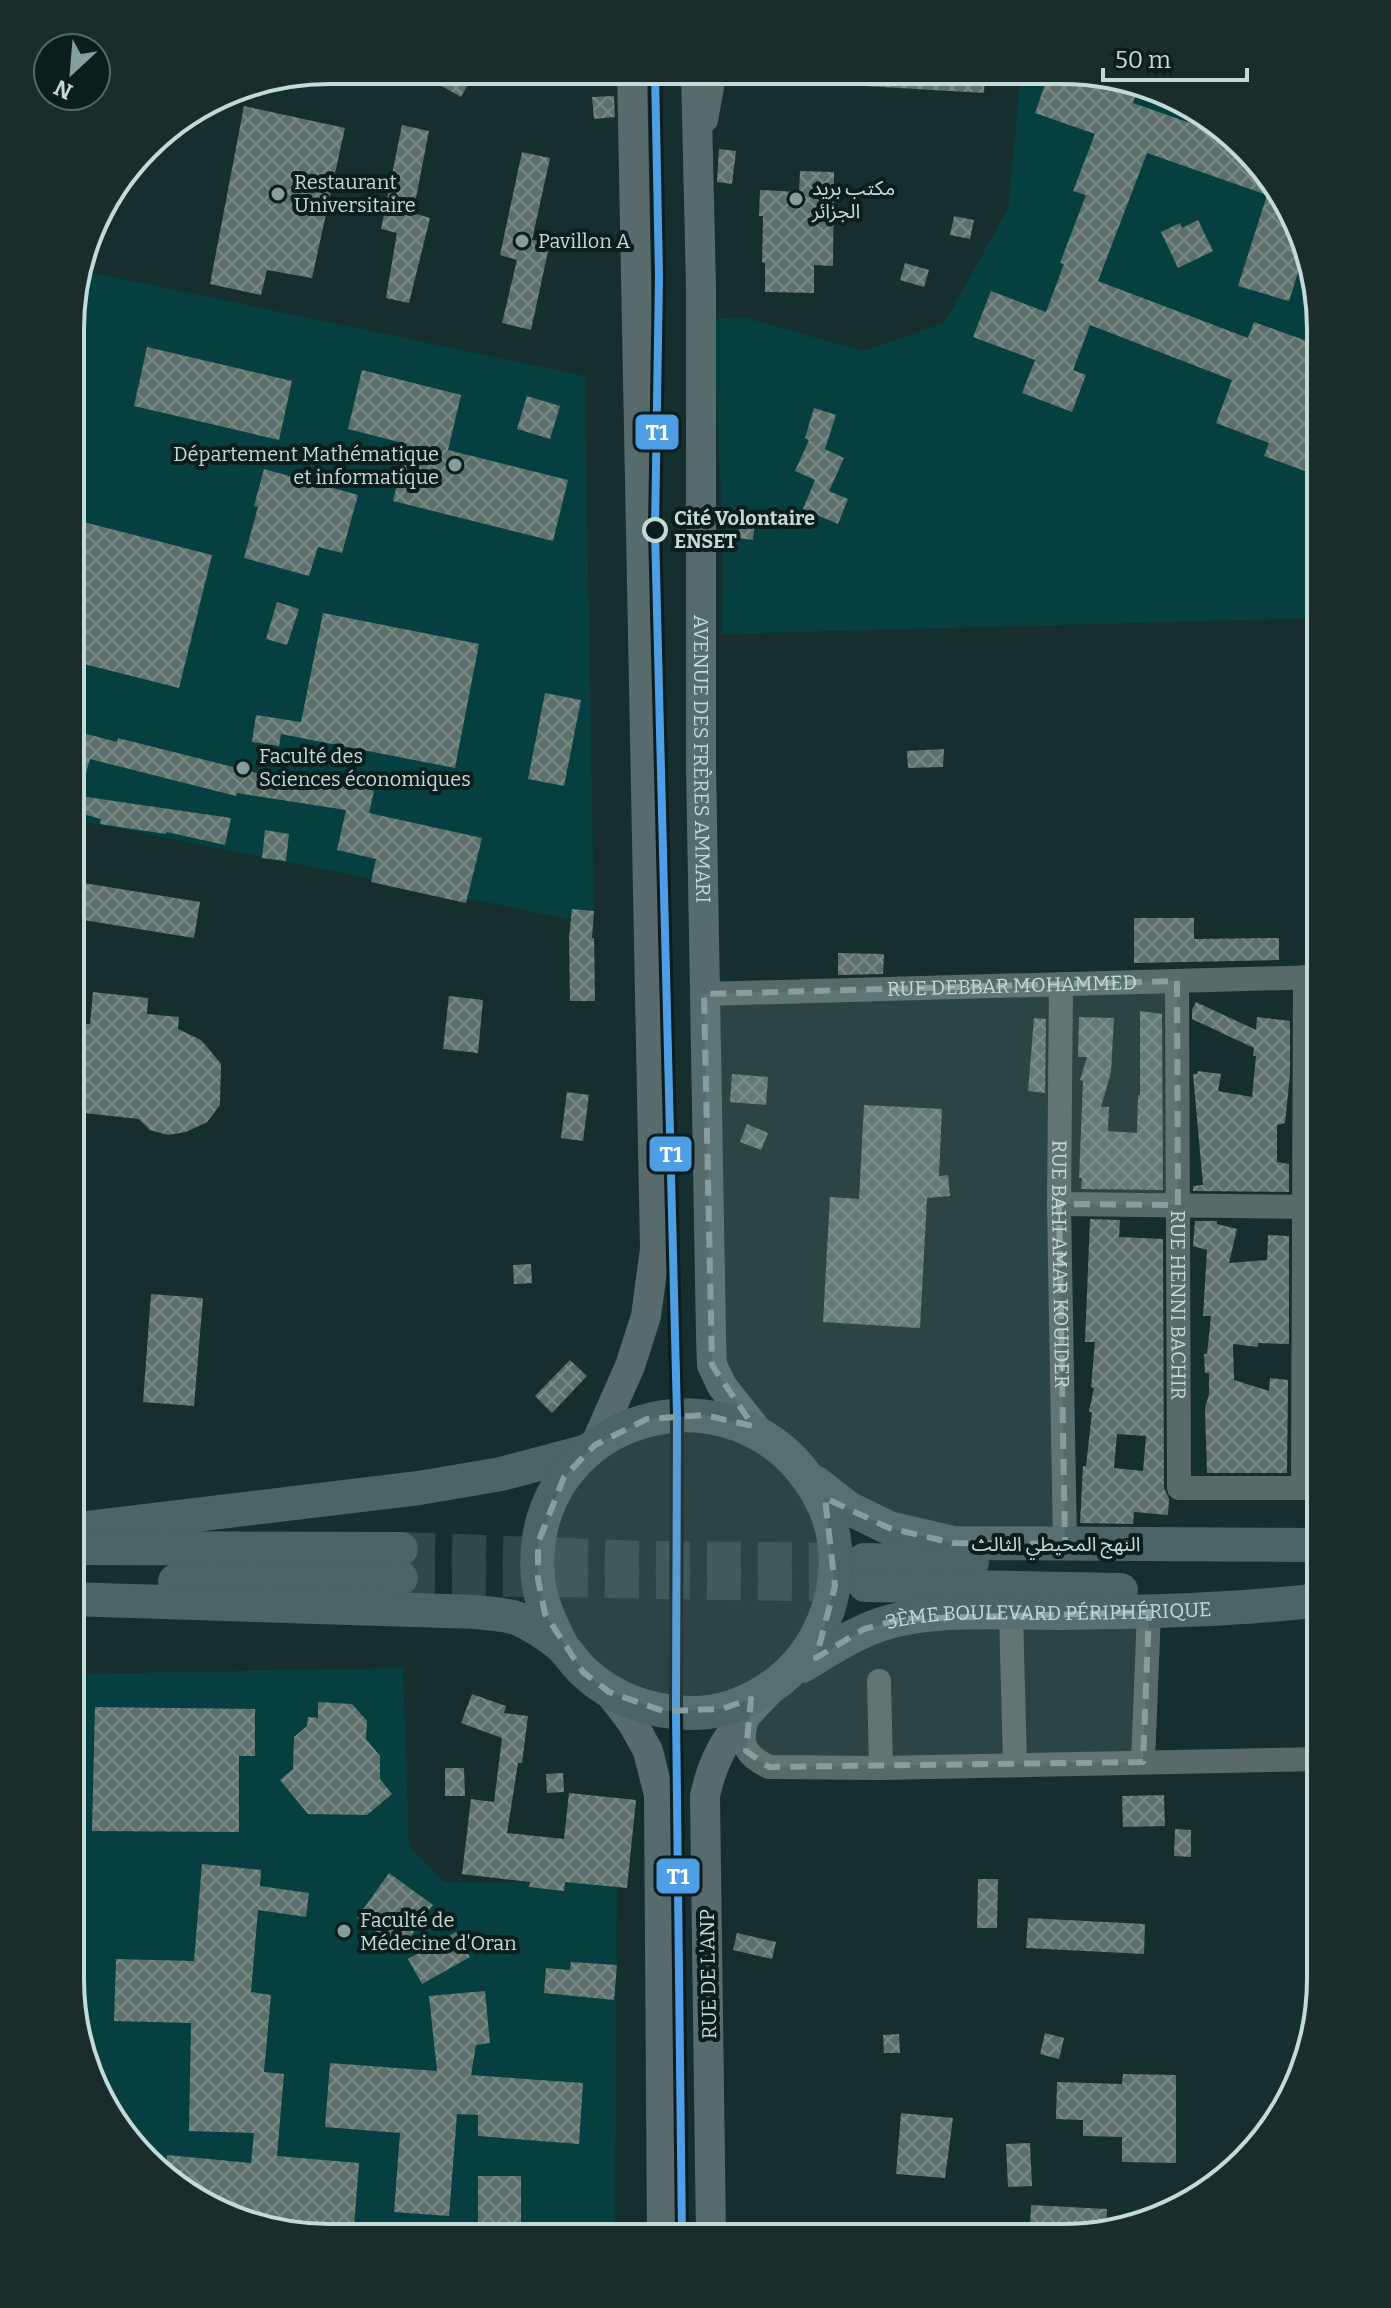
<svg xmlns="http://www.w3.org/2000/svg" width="1391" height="2308" viewBox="0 0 1391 2308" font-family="Bitter,'Noto Sans Arabic',serif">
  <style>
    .built { fill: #053f40 }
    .building { fill: url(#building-cross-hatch); fill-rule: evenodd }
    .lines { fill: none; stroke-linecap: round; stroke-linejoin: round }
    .highway-tunnel { stroke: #304848; stroke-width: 34; stroke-dasharray: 34 17; stroke-linecap: butt }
    .minor { stroke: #596a6a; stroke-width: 24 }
    .major { stroke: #576b6d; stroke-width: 30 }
    .highway { stroke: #4c6465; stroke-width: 34 }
    .tram-1-casing { stroke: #0b1d1d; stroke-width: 14 }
    .tram-1 { stroke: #4d9ee5; stroke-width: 8 }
    .marked { fill: #869e9d; fill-opacity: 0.2; stroke: #869e9d; stroke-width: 6; stroke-dasharray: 16 10; stroke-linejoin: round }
    .poi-dot { fill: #869e9d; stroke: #0b1d1d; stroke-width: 3 }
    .stop-dot { fill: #0b1d1d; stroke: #c3dad9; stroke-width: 4 }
    .labels { text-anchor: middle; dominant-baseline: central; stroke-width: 8; stroke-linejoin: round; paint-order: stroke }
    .poi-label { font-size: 20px; fill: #c3dad9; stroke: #0b1d1d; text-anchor: start }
    .stop-label { font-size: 20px; font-weight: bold; fill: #c3dad9; stroke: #0b1d1d; text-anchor: start }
    .street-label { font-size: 20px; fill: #c3dad9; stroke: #0b1d1d }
    .rim { fill: none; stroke: #c3dad9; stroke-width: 4 }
    .line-badge { stroke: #0b1d1d; stroke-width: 3 }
    .badge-label { font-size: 22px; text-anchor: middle; font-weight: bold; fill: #fff }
  </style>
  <defs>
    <pattern id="building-cross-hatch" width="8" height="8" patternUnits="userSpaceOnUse" patternTransform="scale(2)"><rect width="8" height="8" fill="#5c6f6c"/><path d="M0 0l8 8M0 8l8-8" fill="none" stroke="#798a87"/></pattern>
  </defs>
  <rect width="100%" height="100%" fill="#162e2e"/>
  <g class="built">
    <polygon points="1021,72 1097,72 1220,124 1301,230 1321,329 1321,618 722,634 723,538 713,319 747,318 863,351 944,323 1008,209"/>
    <polygon points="80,270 585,376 594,924 72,819 72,295"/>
    <polygon points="403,1668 409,1846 444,1882 617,1883 615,2237 295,2236 172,2185 90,2078 70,1979 70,1674"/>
  </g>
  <g class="building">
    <polygon points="413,70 476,70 461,97"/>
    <polygon points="830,71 985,72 984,93 830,84"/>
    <polygon points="1090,72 1097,72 1138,89 1133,103 1230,137 1301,229 1295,247 1305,250 1289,301 1238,286 1267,195 1147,153 1098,281 1248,338 1254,322 1321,346 1321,477 1264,456 1269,443 1216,423 1232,380 1090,325 1073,370 1086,375 1072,412 1022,393 1035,360 973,337 991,291 1046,312 1064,264 1060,263 1086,195 1073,191 1095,134 1035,113 1049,73 1086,86"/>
    <polygon points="614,96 615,117 594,119 592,97"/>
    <polygon points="244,106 345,128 312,278 267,270 261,295 210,284"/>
    <polygon points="402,125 429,131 413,213 430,218 409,303 386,298 397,233 381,229"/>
    <polygon points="719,149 736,151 732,184 717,182"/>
    <polygon points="522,152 550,158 532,240 550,242 531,330 502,323 517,260 500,255"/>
    <polygon points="800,171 834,172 833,266 814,265 814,293 765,292 765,263 762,262 763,216 759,216 760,190 799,192"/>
    <polygon points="954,216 974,220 970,239 950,235"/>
    <polygon points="1198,220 1213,251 1178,268 1161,232 1180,223 1182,228"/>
    <polygon points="905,263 929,270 924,287 900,280"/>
    <polygon points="147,347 292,381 279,440 134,406"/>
    <polygon points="362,370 461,395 448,450 568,480 553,541 393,501 407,444 348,429"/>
    <polygon points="527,396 560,406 550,439 517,429"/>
    <polygon points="814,408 836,415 825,449 844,458 829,491 848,499 838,524 803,509 815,480 795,471 809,440 805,438"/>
    <polygon points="264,469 358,495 342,553 318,547 309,576 244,558 258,507 254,506"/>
    <polygon points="740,516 755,518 753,540 738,538"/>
    <polygon points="72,519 212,555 179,688 72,661"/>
    <polygon points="277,602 299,609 287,645 266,639"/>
    <polygon points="323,613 479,644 455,768 281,734 279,746 252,742 256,715 301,722"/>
    <polygon points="545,693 581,700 564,786 528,779"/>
    <polygon points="72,730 117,742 118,738 265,775 266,770 328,780 374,791 369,813 482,838 466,903 371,882 376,859 337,850 346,810 237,793 236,796 90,759 80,796 231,818 225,845 167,832 166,834 100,824 101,819 72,811"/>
    <polygon points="944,749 943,767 908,768 907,751"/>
    <polygon points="265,830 289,834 286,861 262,858"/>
    <polygon points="71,881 200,902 194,938 71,918"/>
    <polygon points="572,909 594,911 592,938 594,938 595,1001 570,1001 569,938"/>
    <polygon points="1134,918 1194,918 1194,939 1279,938 1279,960 1134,963"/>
    <polygon points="838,953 884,954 883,974 838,975"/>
    <polygon points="93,992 148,998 147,1014 179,1017 178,1029 201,1040 208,1048 221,1064 220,1105 207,1122 186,1132 168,1135 150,1130 139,1119 84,1113 71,1139 71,1023 90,1024"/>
    <polygon points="449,996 483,1000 478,1053 443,1049"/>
    <polygon points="1196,1002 1256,1030 1257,1017 1290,1021 1290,1074 1285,1123 1277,1125 1277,1162 1289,1164 1289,1192 1193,1191 1193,1186 1203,1185 1193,1074 1197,1074 1198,1071 1221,1074 1218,1091 1252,1097 1256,1056 1253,1056 1254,1048 1192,1019 1192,1010"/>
    <polygon points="1140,1011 1162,1014 1163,1190 1081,1189 1082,1178 1079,1178 1083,1081 1080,1080 1087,1057 1078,1057 1079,1017 1114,1018 1111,1072 1101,1107 1109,1107 1108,1131 1137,1133 1138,1095 1140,1095"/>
    <polygon points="1034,1018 1046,1019 1045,1093 1028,1091"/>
    <polygon points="732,1074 768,1077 766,1105 730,1102"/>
    <polygon points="567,1092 589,1095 583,1141 561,1138"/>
    <polygon points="864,1105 942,1109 939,1176 948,1175 950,1196 927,1198 920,1328 823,1322 830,1197 859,1199"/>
    <polygon points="747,1124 768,1133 761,1150 740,1142"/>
    <path d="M 1090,1219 L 1120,1220 L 1119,1237 L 1163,1239 L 1164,1488 L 1169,1499 L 1168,1515 L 1134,1512 L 1133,1524 L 1080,1523 L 1083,1466 L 1086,1466 L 1092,1412 L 1089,1412 L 1094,1388 L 1091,1387 L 1095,1342 L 1085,1342 ZM 1117,1434 L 1146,1436 L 1143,1471 L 1114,1468 Z"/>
    <polygon points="1195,1221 1217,1221 1217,1224 1237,1229 1229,1263 1267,1260 1268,1235 1289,1236 1289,1344 1258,1343 1258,1347 1233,1344 1234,1380 1269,1391 1270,1378 1288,1380 1287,1473 1207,1473 1205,1408 1209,1394 1209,1373 1205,1373 1204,1354 1207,1354 1211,1316 1203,1316 1207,1250 1193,1246"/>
    <polygon points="531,1264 532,1283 514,1284 513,1265"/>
    <polygon points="151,1294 203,1298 194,1406 143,1402"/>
    <polygon points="570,1360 587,1376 552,1413 535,1396"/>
    <polygon points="472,1694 506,1706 504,1713 528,1716 522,1763 518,1763 507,1833 564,1839 569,1793 636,1800 627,1888 565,1882 564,1891 529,1887 530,1882 462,1874 471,1799 494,1802 502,1738 461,1723"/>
    <polygon points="318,1702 352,1704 367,1721 366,1739 380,1756 380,1779 392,1794 367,1815 308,1814 280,1780 293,1769 294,1737 307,1726 308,1717 318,1718"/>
    <polygon points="95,1707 255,1709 255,1756 239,1756 239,1832 92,1831"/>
    <polygon points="445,1768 464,1768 465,1796 445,1796"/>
    <polygon points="563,1773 564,1792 547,1793 546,1774"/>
    <polygon points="1164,1795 1165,1826 1123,1827 1122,1796"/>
    <polygon points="1175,1829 1191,1830 1191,1857 1174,1856"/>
    <polygon points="202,1864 261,1870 260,1886 309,1893 306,1917 258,1910 251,1992 271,1995 264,2072 284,2074 277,2156 359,2163 354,2227 280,2220 280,2230 172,2185 165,2177 167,2155 251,2163 254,2133 189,2131 191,2023 114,2021 116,1959 194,1961"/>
    <polygon points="389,1873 433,1905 401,1950 357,1918"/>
    <polygon points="978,1879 998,1879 997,1928 977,1928"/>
    <polygon points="1028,1918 1145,1924 1144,1954 1026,1948"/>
    <polygon points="456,1932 470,1957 422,1984 408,1959"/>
    <polygon points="737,1933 776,1942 772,1959 733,1950"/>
    <polygon points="571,1962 617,1965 614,2000 544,1993 546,1968 570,1970"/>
    <polygon points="485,1991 490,2043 476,2045 471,2075 583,2083 579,2144 478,2136 478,2115 457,2114 449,2216 394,2212 400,2133 325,2127 330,2063 437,2071 429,1996"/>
    <polygon points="1045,2033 1064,2038 1059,2059 1040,2054"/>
    <polygon points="899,2034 900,2053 884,2053 883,2035"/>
    <polygon points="1123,2074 1176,2075 1176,2163 1122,2162 1122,2137 1083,2136 1083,2120 1056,2119 1057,2082 1122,2084"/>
    <polygon points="901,2113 953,2118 945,2178 896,2174"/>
    <polygon points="1030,2143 1032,2186 1008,2187 1006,2144"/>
    <rect x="478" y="2176" width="43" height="60"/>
    <polygon points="1031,2205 1107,2209 1106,2229 1063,2238 1033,2238 1033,2226 1030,2226"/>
  </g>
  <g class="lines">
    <g class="highway-tunnel">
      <polyline points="401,1549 648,1558 863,1560"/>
      <polyline points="401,1578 861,1585"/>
    </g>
    <g class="minor">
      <polyline points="706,120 715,71"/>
      <path id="s1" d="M 1177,981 L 1179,1488 L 1321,1488"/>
      <path id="s2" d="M 1061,984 L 1059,1204 L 1065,1544"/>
      <path id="s3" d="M 704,994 L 1321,977"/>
      <polyline points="1059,1204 1318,1207"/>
      <polyline points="1303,1488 1305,977"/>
      <polyline points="1011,1613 1015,1765"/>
      <polyline points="879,1681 881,1768"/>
      <path d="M 750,1711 C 739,1739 741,1754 769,1767 L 881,1768 L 1320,1759"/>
      <polyline points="1143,1762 1149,1612"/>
    </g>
    <g class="major">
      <path id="s4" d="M 696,71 L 701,287 L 701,766 L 711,1336 L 712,1365 L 722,1386 L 759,1433"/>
      <polyline points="595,1445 630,1366 646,1316 655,1249 632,71"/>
      <polyline points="609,1692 632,1722 648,1751 659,1795 662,2237"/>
      <path d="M 711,2237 L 705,1796 C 715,1748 735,1726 768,1692"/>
    </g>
    <g class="highway">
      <polyline points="816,1483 848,1508 889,1528 953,1543 1321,1545"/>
      <polyline points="71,1530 419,1488 501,1474 588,1451"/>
      <polyline points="74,1548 401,1549"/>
      <polyline points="864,1560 972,1562"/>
      <polyline points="175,1581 401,1578"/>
      <polyline points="865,1585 1121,1590"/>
      <path d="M 70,1599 L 477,1612 C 490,1614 507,1614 519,1619 C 532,1625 549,1636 560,1645 C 569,1653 575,1664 584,1672 C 613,1699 650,1712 689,1713 C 742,1714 793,1681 817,1635 C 840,1592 843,1539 819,1496 C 739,1352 524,1414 538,1578 C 540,1602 551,1624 562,1646"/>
      <path id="s5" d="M 802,1666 C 834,1647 864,1626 901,1619 C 952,1609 1008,1613 1059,1613 C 1147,1612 1234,1610 1321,1600"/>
    </g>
    <g class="tram-1-casing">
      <polyline id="tram-1" points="655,71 659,276 655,530 677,1415 676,1712 682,2237"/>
    </g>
    <use href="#tram-1" class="tram-1"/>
  </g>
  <path class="marked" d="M 1177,981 L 1178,1205 L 1059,1204 L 1065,1544 L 953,1543 L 889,1528 L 825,1498 L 835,1586 L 816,1658 L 864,1629 L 901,1619 L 1149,1612 L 1143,1762 L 769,1767 L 746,1751 L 751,1699 L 721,1709 L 663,1711 L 609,1692 L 583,1672 L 545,1614 L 538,1579 L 538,1543 L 564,1477 L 595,1445 L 647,1419 L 704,1415 L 753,1426 L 712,1365 L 704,994 Z"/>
  <g class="poi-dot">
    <circle cx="278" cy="194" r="8"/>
    <circle cx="796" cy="199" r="8"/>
    <circle cx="522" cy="241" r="8"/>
    <circle cx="455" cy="465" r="8"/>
    <circle cx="243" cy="768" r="8"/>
    <circle cx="344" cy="1931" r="8"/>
  </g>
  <circle class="stop-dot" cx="655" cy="530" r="11"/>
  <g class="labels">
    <g class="poi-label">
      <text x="294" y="182">Restaurant<tspan x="294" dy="23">Universitaire</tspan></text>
      <text x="812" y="188">مكتب بريد<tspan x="812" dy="23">الجزائر</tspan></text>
      <text x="538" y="241">Pavillon A</text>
      <text x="439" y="454" text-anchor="end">Département Mathématique<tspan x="439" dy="23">et informatique</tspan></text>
      <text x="259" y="756">Faculté des<tspan x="259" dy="23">Sciences économiques</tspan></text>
      <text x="360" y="1920">Faculté de<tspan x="360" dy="23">Médecine d'Oran</tspan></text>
    </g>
    <g class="stop-label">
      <text x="674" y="518">Cité Volontaire<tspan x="674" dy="23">ENSET</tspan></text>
    </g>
    <g class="street-label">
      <text stroke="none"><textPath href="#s4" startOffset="688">AVENUE DES FRÈRES AMMARI</textPath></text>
      <text stroke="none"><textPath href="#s3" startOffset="308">RUE DEBBAR MOHAMMED</textPath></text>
      <text stroke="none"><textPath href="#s2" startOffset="280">RUE BAHI AMAR KOUIDER</textPath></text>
      <text stroke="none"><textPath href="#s1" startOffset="324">RUE HENNI BACHIR</textPath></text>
      <text x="1056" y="1544">النهج المحيطي الثالث</text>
      <text stroke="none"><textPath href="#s5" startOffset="258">3ÈME BOULEVARD PÉRIPHÉRIQUE</textPath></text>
      <text transform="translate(708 1974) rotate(-91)">RUE DE L'ANP</text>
    </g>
  </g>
  <path d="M0 0H1391V2308H0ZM329 84H1062A245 245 0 0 1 1307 329V1979A245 245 0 0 1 1062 2224H329A245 245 0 0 1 84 1979V329A245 245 0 0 1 329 84Z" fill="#1a2c2c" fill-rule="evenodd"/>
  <path class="rim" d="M329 84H1062A245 245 0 0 1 1307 329V1979A245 245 0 0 1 1062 2224H329A245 245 0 0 1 84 1979V329A245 245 0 0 1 329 84Z"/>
  <g class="line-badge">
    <rect x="634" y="413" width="46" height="38" rx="8" fill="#4d9ee5"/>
    <rect x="648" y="1135" width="45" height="38" rx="8" fill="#4d9ee5"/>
    <rect x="655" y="1857" width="46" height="38" rx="8" fill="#4d9ee5"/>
  </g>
  <g class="badge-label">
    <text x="657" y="440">T1</text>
    <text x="671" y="1162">T1</text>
    <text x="678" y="1884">T1</text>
  </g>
  <g transform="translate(72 72) rotate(206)"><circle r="38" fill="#0b1d1d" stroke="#556968" stroke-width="2"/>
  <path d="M0-6L14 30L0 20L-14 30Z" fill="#869e9d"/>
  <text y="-12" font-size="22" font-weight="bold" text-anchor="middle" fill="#c3dad9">N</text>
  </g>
  <path d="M1103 68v12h144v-12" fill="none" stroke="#c3dad9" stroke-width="4"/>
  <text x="1115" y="68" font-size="24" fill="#c3dad9" stroke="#0b1d1d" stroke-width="6" paint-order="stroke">50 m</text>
</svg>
